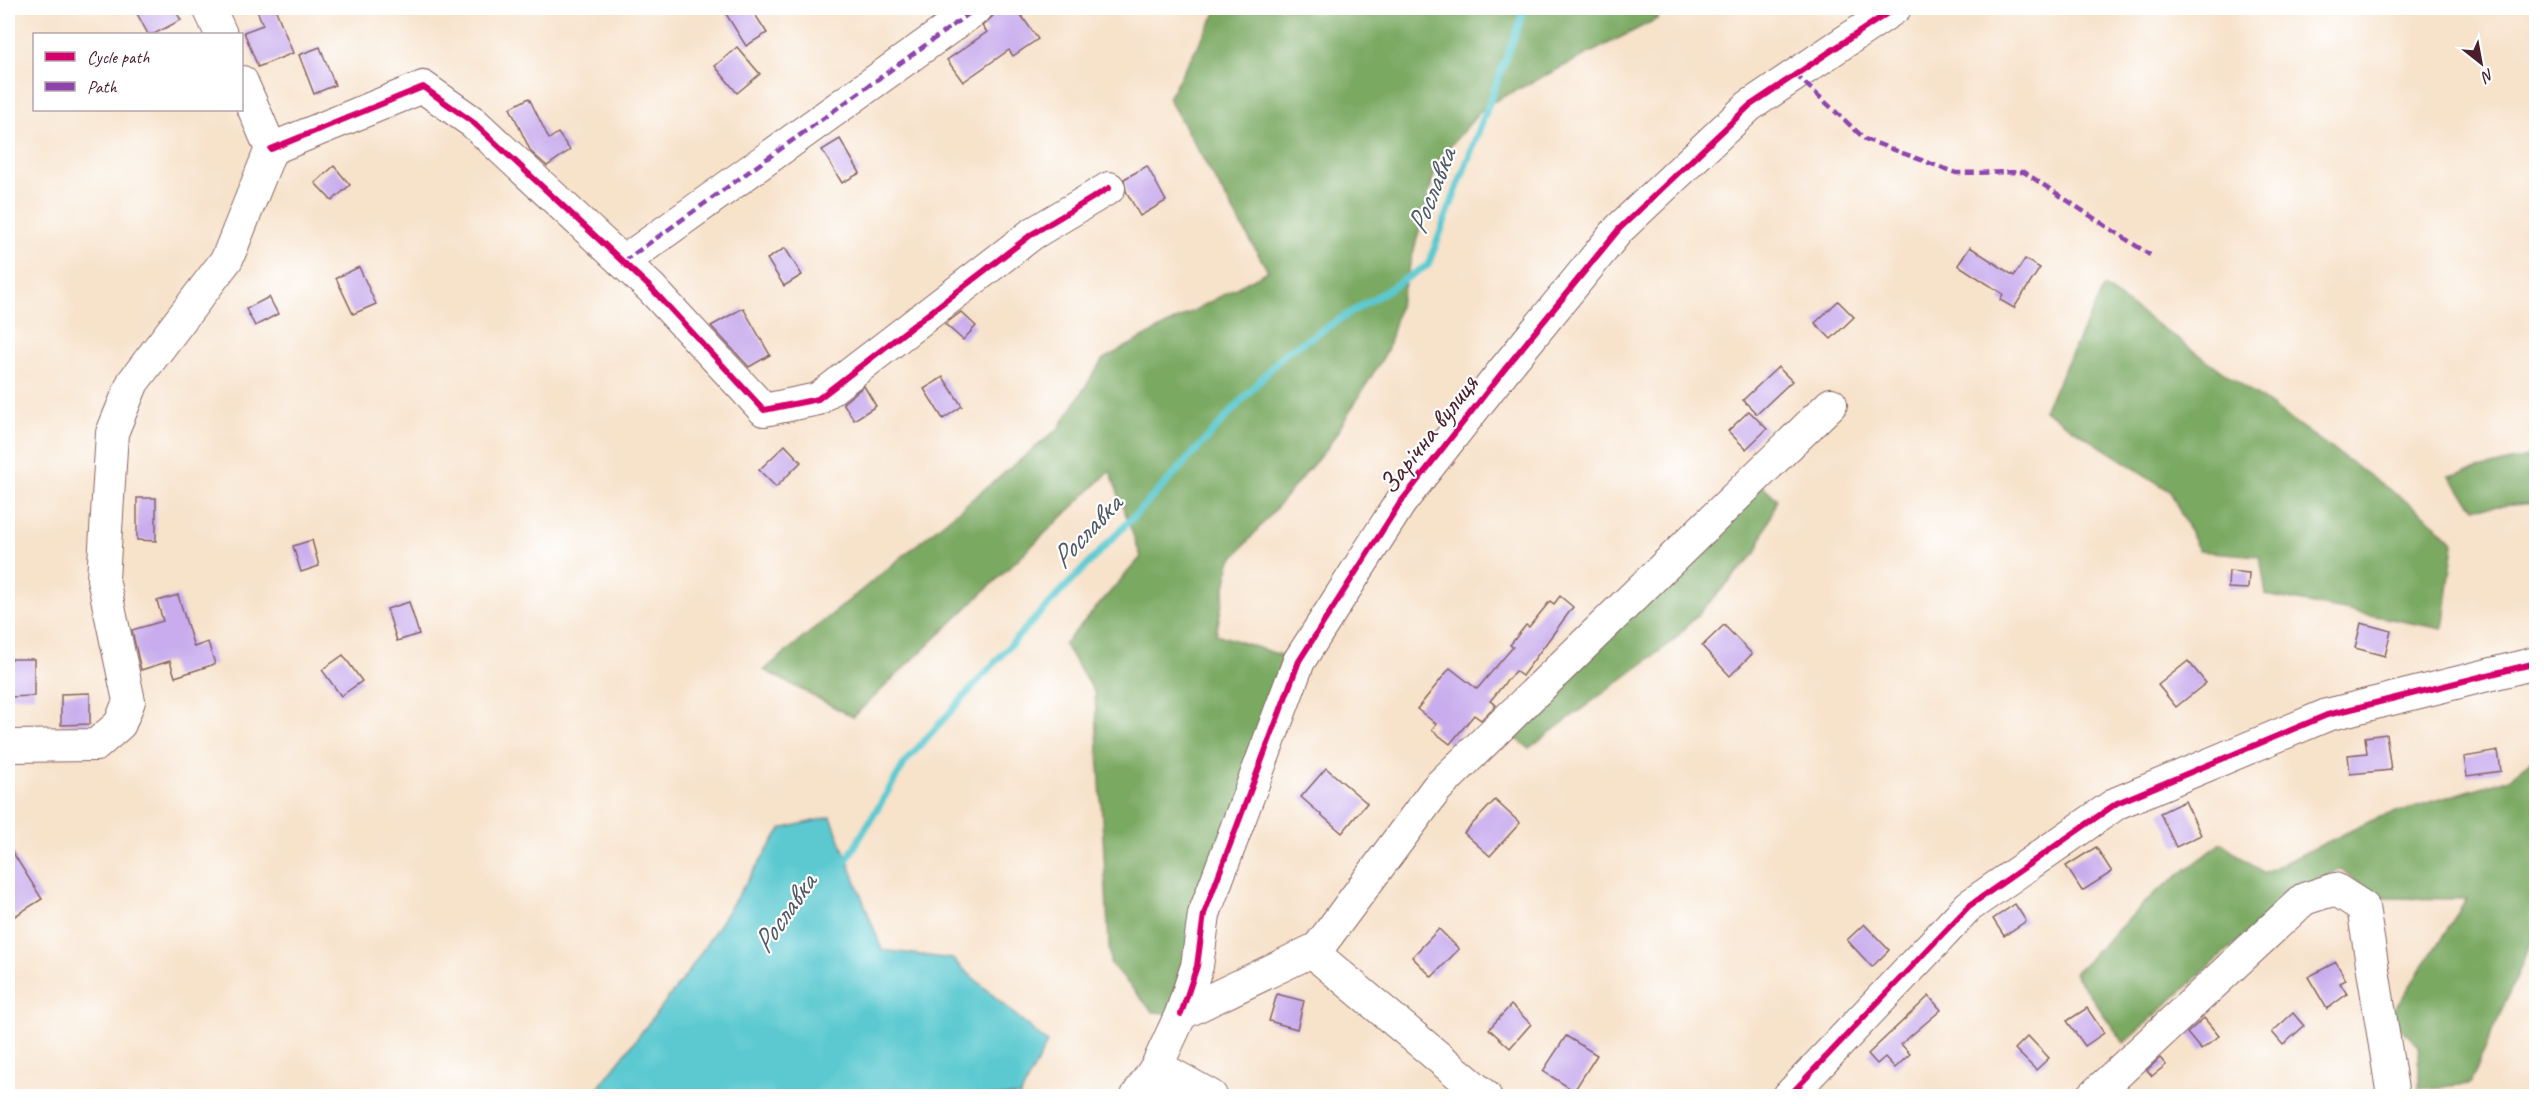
<svg xmlns="http://www.w3.org/2000/svg" width="2544" height="1104" viewBox="0 0 2544 1104" font-family="Caveat,sans-serif">
  <style>
    .forest { fill: #7aa962; stroke: #626446; stroke-width: 1.5 }
    .water { fill: #5bc9d0; stroke: #52747e; stroke-width: 1.5 }
    .lines { fill: none; stroke-linecap: round; stroke-linejoin: round }
    .stream { stroke: #5bc9d0; stroke-width: 7 }
    .building { fill: #c8aced }
    .minor-casing { stroke: #876363; stroke-width: 34 }
    .minor { stroke: #fff; stroke-width: 32 }
    .quiet { stroke: #8e44ad; stroke-width: 4.5; stroke-dasharray: 9 4.5; stroke-linecap: butt }
    .cycleway-casing { stroke: #fff; stroke-width: 10 }
    .cycleway { stroke: #d6006c; stroke-width: 6 }
    .labels { text-anchor: middle; dominant-baseline: central; stroke-width: 4.5; stroke-linejoin: round; paint-order: stroke }
    .street-label { font-size: 28px; fill: #4a1f2b; stroke: #fff }
    .water-label { font-size: 30px; font-style: italic; fill: #505a65; stroke: #fff }
  </style>
  <rect width="100%" height="100%" fill="#fff"/>
  <filter id="ink" filterUnits="userSpaceOnUse"><feTurbulence type="fractalNoise" baseFrequency=".0167" numOctaves="2"/><feDisplacementMap in="SourceGraphic" scale="12" xChannelSelector="R" yChannelSelector="G"/><feConvolveMatrix kernelMatrix="1 2 1 2 8 2 1 2 1" color-interpolation-filters="sRGB"/></filter>
  <filter id="wash" filterUnits="userSpaceOnUse"><feTurbulence type="fractalNoise" baseFrequency=".008" numOctaves="4" result="noise"/><feDisplacementMap in="SourceGraphic" scale="24" xChannelSelector="R" yChannelSelector="G"/><feGaussianBlur stdDeviation="1.35" result="paint"/><feColorMatrix in="noise" values="0 0 0 0 0 0 0 0 0 0 0 0 0 0 0 0 0 1.4 0 .05"/><feComposite in="paint" operator="in"/></filter>
  <g filter="url(#wash)">
    <rect width="100%" height="100%" fill="#f7e2ca"/>
    <g class="forest">
      <polygon points="1219,8 1659,8 1657,19 1485,106 1438,160 1387,351 1328,447 1230,562 1216,634 1299,661 1181,1014 1153,1012 1110,963 1095,693 1064,644 1141,557 1110,471 853,717 764,670 1059,428 1103,359 1268,271 1168,98"/>
      <polygon points="2104,287 2428,517 2454,543 2443,629 2266,595 2260,556 2199,551 2170,491 2044,410"/>
      <polygon points="2536,455 2536,503 2475,508 2449,476"/>
      <polygon points="1762,485 1777,499 1756,553 1672,642 1529,748 1509,733"/>
      <polygon points="2536,757 2536,932 2470,1084 2419,1089 2419,1046 2389,1018 2467,899 2375,898 2341,869 2294,891 2124,1043 2074,973 2155,893 2222,843 2263,873 2377,818 2508,779"/>
    </g>
    <polygon class="water" points="831,817 882,950 952,959 1047,1043 1020,1096 592,1096 687,974 781,829"/>
    <g class="lines">
      <polyline class="stream" points="843,866 906,761 1025,629 1167,482 1285,353 1428,265 1525,8"/>
    </g>
    <g id="blocks">
      <g class="building">
        <polygon points="134,8 174,8 181,20 154,34 148,34"/>
        <polygon points="256,8 275,8 293,53 258,67 244,32 263,25"/>
        <polygon points="737,8 751,8 767,33 746,46 726,14"/>
        <polygon points="995,8 1016,8 1038,39 1013,56 1009,50 963,82 947,60 987,32 982,26 993,16"/>
        <polygon points="320,47 335,85 314,94 299,55"/>
        <polygon points="737,47 760,74 737,93 715,66"/>
        <polygon points="529,98 549,139 558,133 570,150 547,166 531,152 510,108"/>
        <polygon points="840,139 860,173 842,183 822,150"/>
        <polygon points="334,166 350,185 332,201 315,183"/>
        <polygon points="1147,166 1166,201 1140,216 1126,191 1124,179"/>
        <polygon points="1970,247 2014,276 2025,259 2040,268 2014,308 2000,300 2003,294 1958,265"/>
        <polygon points="785,248 802,275 784,286 767,259"/>
        <polygon points="359,267 376,304 353,314 336,278"/>
        <polygon points="269,297 278,314 255,326 246,309"/>
        <polygon points="1838,301 1854,317 1831,339 1815,323"/>
        <polygon points="743,308 770,355 749,367 711,326"/>
        <polygon points="961,312 976,326 963,340 945,324"/>
        <polygon points="1778,367 1792,381 1757,414 1743,400"/>
        <polygon points="943,377 962,406 943,419 924,389"/>
        <polygon points="864,386 876,406 854,420 843,403"/>
        <polygon points="1749,411 1767,429 1746,449 1728,431"/>
        <polygon points="785,445 801,462 776,487 759,470"/>
        <polygon points="137,498 156,498 156,541 137,540"/>
        <polygon points="312,540 319,566 301,572 293,546"/>
        <polygon points="2229,571 2249,573 2248,589 2228,588"/>
        <polygon points="178,595 194,647 208,642 215,664 175,677 170,661 141,670 132,630 163,621 157,601"/>
        <polygon points="1560,596 1573,607 1522,676 1515,671 1490,701 1496,705 1481,720 1474,715 1450,744 1432,730 1436,724 1417,709 1450,668 1477,689 1513,647 1510,645 1526,625 1529,627 1550,601 1554,604"/>
        <polygon points="409,602 419,634 397,641 387,609"/>
        <polygon points="2361,623 2391,631 2385,656 2355,648"/>
        <polygon points="1724,625 1752,654 1730,676 1702,646"/>
        <polygon points="343,655 362,681 341,696 322,670"/>
        <polygon points="8,659 34,659 34,696 8,697"/>
        <polygon points="2188,661 2206,683 2176,707 2158,685"/>
        <polygon points="90,693 90,724 61,725 61,694"/>
        <polygon points="2386,734 2391,770 2350,774 2348,755 2367,753 2365,737"/>
        <polygon points="2498,751 2501,771 2467,776 2464,757"/>
        <polygon points="1326,768 1367,803 1342,833 1301,797"/>
        <polygon points="1495,800 1520,823 1490,856 1464,833"/>
        <polygon points="2185,801 2201,835 2176,847 2160,813"/>
        <polygon points="8,845 42,899 15,916 8,905"/>
        <polygon points="2096,847 2112,872 2082,891 2066,866"/>
        <polygon points="2015,904 2026,921 2004,936 1993,919"/>
        <polygon points="1864,924 1889,950 1872,967 1847,940"/>
        <polygon points="1439,929 1459,949 1432,977 1412,957"/>
        <polygon points="2336,962 2346,980 2340,983 2347,994 2327,1009 2308,977"/>
        <polygon points="1277,994 1304,1001 1297,1029 1269,1021"/>
        <polygon points="1929,996 1941,1010 1901,1044 1910,1054 1895,1068 1885,1057 1877,1064 1868,1054"/>
        <polygon points="1511,1005 1531,1024 1510,1048 1489,1029"/>
        <polygon points="2087,1008 2104,1033 2085,1046 2067,1021"/>
        <polygon points="2293,1013 2304,1026 2283,1045 2272,1032"/>
        <polygon points="2204,1018 2219,1036 2201,1050 2187,1033"/>
        <polygon points="1566,1036 1597,1055 1574,1091 1543,1071"/>
        <polygon points="2028,1036 2049,1058 2036,1070 2015,1049"/>
        <polygon points="2160,1058 2166,1065 2152,1076 2147,1070"/>
      </g>
    </g>
  </g>
  <g filter="url(#ink)">
    <use href="#blocks" fill-opacity="0" stroke="#876363" stroke-width="1.5"/>
    <g class="lines">
      <g class="minor-casing">
        <g id="minor">
          <polyline points="209,8 221,34"/>
          <polyline points="271,149 423,87 474,123 652,289 764,410 818,399 1032,234 1109,188"/>
          <polyline points="623,262 977,8"/>
          <polyline points="8,746 96,745 120,724 129,701 103,579 112,433 133,382 227,259 271,149 242,82"/>
          <polyline points="1318,948 1437,788 1831,404"/>
          <polyline points="1181,1014 1197,966 1204,914 1299,661 1400,503 1504,370 1619,229 1749,106 1895,8"/>
          <polyline points="1157,1066 1211,1096"/>
          <polyline points="1137,1096 1157,1066 1181,1014 1318,948 1323,961 1485,1096"/>
          <polyline points="1789,1096 1969,906 2117,803 2327,715 2536,663"/>
          <polyline points="2093,1096 2304,899 2335,889 2363,907 2393,1096"/>
        </g>
      </g>
      <use href="#minor" class="minor"/>
      <g class="quiet">
        <polyline points="1795,74 1865,139 1956,173 2024,172 2150,255"/>
        <polyline points="623,262 977,8"/>
      </g>
      <g class="cycleway-casing">
        <g id="cycleway">
          <polyline points="271,149 423,87 474,123 652,289 764,410 818,399 1032,234 1109,188"/>
          <polyline points="1181,1014 1197,966 1204,914 1299,661 1400,503 1504,370 1619,229 1749,106 1895,8"/>
          <polyline points="1789,1096 1969,906 2117,803 2327,715 2536,663"/>
        </g>
      </g>
      <use href="#cycleway" class="cycleway"/>
    </g>
  </g>
  <g class="labels">
    <g class="street-label">
      <text transform="translate(1428 434) rotate(-52)">Зарічна вулиця</text>
    </g>
    <g class="water-label">
      <text transform="translate(1431 191) rotate(-69)">Рославка</text>
      <text transform="translate(1086 531) rotate(-47)">Рославка</text>
      <text transform="translate(784 913) rotate(-55)">Рославка</text>
    </g>
  </g>
  <rect width="2544" height="1104" fill="none" stroke="#fff" stroke-width="30"/>
  <rect x="33" y="33" width="210" height="78" fill="#ffffff" stroke="#b7a5aa" stroke-width="1.5"/>
  <rect x="45" y="52" width="30" height="9" fill="#d6006c" stroke="#b7a5aa" stroke-width="1.5"/>
  <text x="87" y="63" font-size="18" fill="#4a1f2b">Cycle path</text>
  <rect x="45" y="82" width="30" height="9" fill="#8e44ad" stroke="#b7a5aa" stroke-width="1.5"/>
  <text x="87" y="93" font-size="18" fill="#4a1f2b">Path</text>
  <g transform="translate(2481 63) rotate(149)" stroke="#ffffff" stroke-width="4.5" paint-order="stroke">
  <path d="M0-4.5L10 22L0 15L-10 22Z" fill="#4a1f2b"/>
  <text y="-9" font-size="16" font-weight="bold" text-anchor="middle" fill="#4a1f2b">N</text>
  </g>
</svg>
